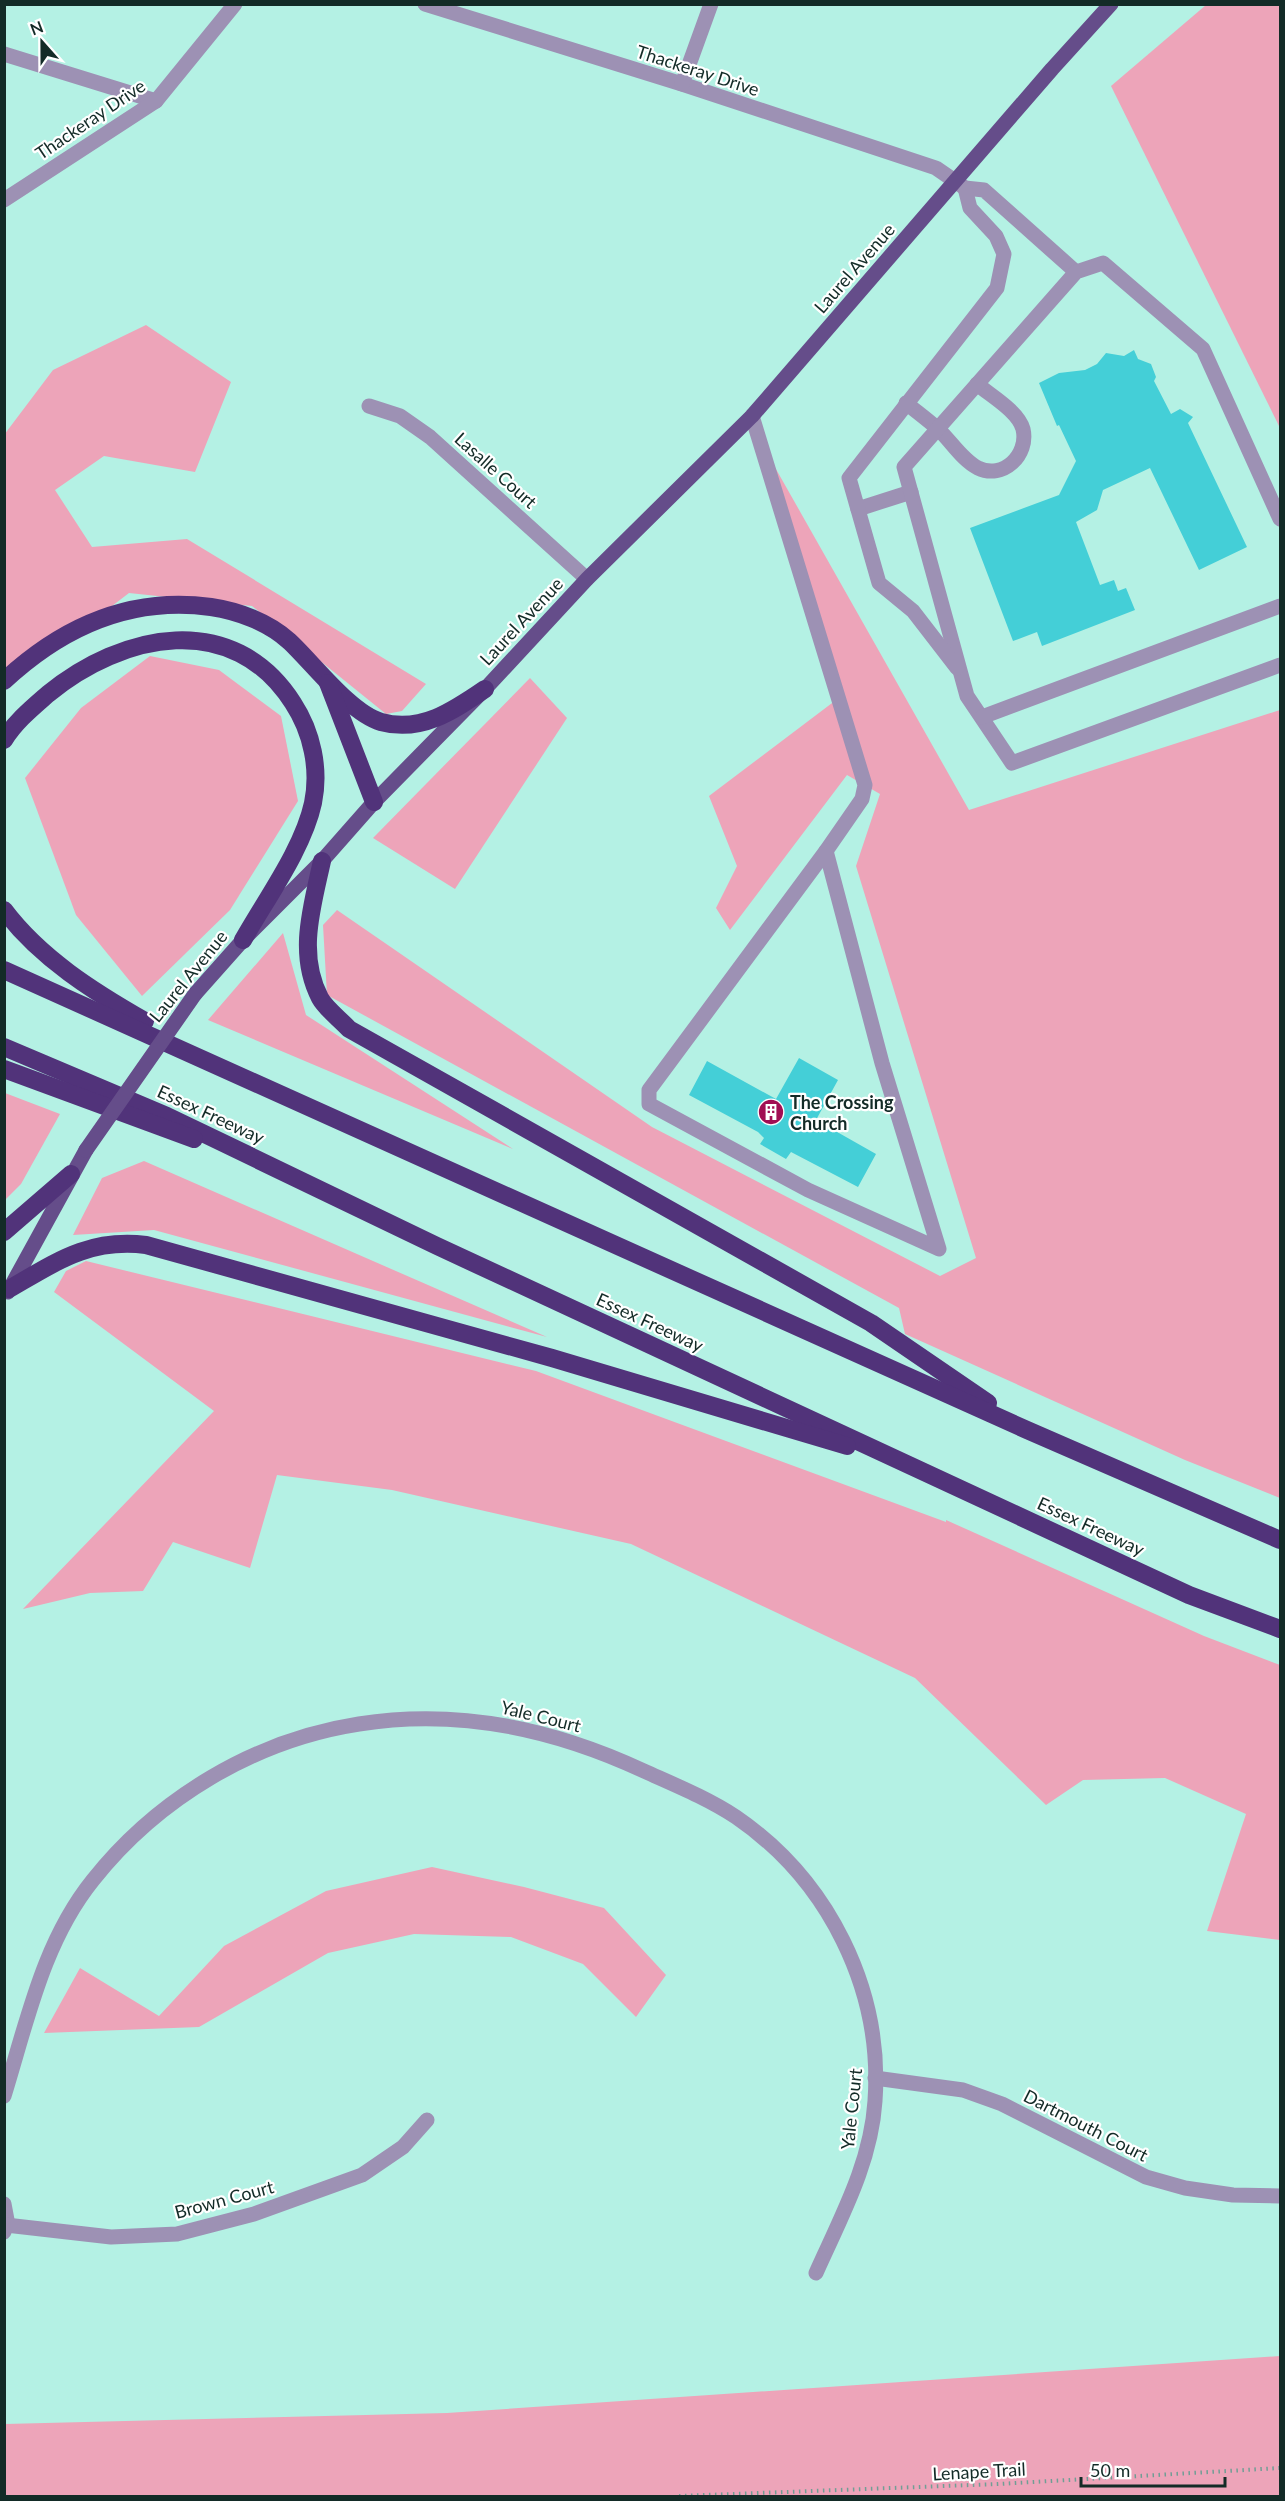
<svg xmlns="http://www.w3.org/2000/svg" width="1285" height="2501" viewBox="0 0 1285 2501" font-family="Lato,sans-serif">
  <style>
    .green { fill: #eda4b9 }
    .building { fill: #44cfd7 }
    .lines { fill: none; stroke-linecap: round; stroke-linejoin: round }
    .path { stroke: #709e95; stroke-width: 4; stroke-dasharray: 1.5 4.5; stroke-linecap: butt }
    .minor { stroke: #9d91b4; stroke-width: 15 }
    .major { stroke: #654d8a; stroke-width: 15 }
    .highway { stroke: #51337a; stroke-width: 18 }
    .major-bridge { stroke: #654d8a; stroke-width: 15 }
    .labels { text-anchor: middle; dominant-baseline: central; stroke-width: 4.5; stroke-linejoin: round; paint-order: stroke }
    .street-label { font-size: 18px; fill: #132b27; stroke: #fff }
    .poi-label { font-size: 18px; font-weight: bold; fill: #132b27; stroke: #fff; text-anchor: start }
  </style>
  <rect width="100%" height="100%" fill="#b4f1e4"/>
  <g class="green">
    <polygon points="1206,5 1280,5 1280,428 1111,86"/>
    <polygon points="146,325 231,382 195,472 104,456 55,490 92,547 187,539 426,684 402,711 386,714 252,606 129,593 5,688 4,435 53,370"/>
    <polygon points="768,455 969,810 1280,710 1280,1498 1185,1460 905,1334 899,1308 327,995 323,925 337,910 652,1127 940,1276 976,1258 856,866 880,794 847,775 730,930 716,908 737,866 709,796 844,694"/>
    <polygon points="150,656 219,670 281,716 298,801 230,910 142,996 76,915 25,778 81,708"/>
    <polygon points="530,678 567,718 455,889 373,838"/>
    <polygon points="283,933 306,1015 513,1149 208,1020"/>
    <polygon points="5,1093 60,1114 21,1184 5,1200"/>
    <polygon points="144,1161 547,1337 154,1230 73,1235 102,1178"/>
    <polygon points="86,1261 536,1371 946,1522 946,1520 1204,1636 1280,1665 1280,1940 1207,1931 1246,1814 1165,1778 1083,1780 1046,1805 915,1678 631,1544 392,1490 277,1475 250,1568 173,1542 143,1591 90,1593 23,1609 214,1411 54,1292 66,1271"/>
    <polygon points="432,1867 524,1887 604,1908 666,1975 636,2017 583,1964 511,1937 414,1934 328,1953 199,2027 44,2033 80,1968 159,2016 224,1946 326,1891"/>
    <polygon points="1280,2356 1280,2496 5,2496 5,2424 447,2413"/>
  </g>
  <g class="building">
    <polygon points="1134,350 1138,359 1151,364 1156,377 1154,381 1171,414 1180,409 1193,417 1188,423 1247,547 1199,570 1150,468 1103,490 1097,510 1076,522 1100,585 1114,580 1118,591 1126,588 1135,610 1042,646 1037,632 1013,641 970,528 1059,495 1076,461 1059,425 1057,426 1039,383 1059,373 1085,370 1097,364 1106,353 1124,356"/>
    <polygon points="799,1058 838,1080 816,1120 876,1154 858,1187 791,1152 786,1159 760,1144 764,1138 758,1132 689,1095 707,1061 776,1099"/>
  </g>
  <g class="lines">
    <polyline class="path" points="679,2496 998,2484 1280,2468"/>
    <g class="minor">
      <polyline points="425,4 682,84 936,168 965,188 984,190 1076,272"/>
      <polyline points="4,54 156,101"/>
      <polyline points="682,84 711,4"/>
      <polyline points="4,200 156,101 235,4"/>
      <path d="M 906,403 C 917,412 928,420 938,429 C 951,441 962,460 978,468 C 1003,480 1029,455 1023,429 C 1018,411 991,396 977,384"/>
      <polyline points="369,406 400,416 430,437 587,579"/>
      <polyline points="752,416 865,785 862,799 826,851"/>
      <polyline points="858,509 911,492"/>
      <polyline points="1280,519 1203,349 1103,263 1076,272 904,467 967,696 1012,763 1280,665"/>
      <polyline points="957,668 913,611 879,583 849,478 997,288 1004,254 996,236 970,208 965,188"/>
      <polyline points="982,717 1280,606"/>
      <polygon points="826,851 882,1063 939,1249 808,1190 649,1104 649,1090"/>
      <polyline points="875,2078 963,2090 1002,2104 1146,2177 1185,2188 1233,2195 1280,2196"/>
      <path d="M 4,2096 C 27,2022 43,1942 93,1880 C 158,1798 255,1740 359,1724 C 458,1708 554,1729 644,1771 C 675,1785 707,1798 736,1817 C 828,1880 883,1989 875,2101 C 871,2163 841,2217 816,2273"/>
      <polyline points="4,2204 7,2220 4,2232"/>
      <polyline points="6,2225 111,2237 177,2234 254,2214 362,2175 403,2147 427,2120"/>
    </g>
    <g class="major">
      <polyline points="195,994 243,940 322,861 374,802 485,689 587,579 752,416 1052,69 1111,4"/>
      <polyline points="8,1292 86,1150"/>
    </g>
    <g class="highway">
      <path d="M 4,681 C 62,627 131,596 211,607 C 238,611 268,622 289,641 C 312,662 350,713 381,722 C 421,733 453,711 485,689"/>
      <polyline points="328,683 374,802"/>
      <path d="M 4,740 C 15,722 32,708 48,694 C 122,633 233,609 293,703 C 312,732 320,769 313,803 C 303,849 266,899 243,940"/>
      <path d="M 322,861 C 312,907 297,954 320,998 C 326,1009 340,1019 349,1029 L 871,1323 L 988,1403"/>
      <path d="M 4,910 C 40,958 94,992 145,1021"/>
      <polyline points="4,970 1027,1430 1280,1540"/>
      <polyline points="4,1047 167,1116 437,1246 1189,1595 1280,1629"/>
      <polyline points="4,1069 194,1139"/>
      <polyline points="4,1232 71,1174"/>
      <path d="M 9,1289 C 56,1262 89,1238 146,1245 L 552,1358 L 847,1446"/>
    </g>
    <polyline class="major-bridge" points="86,1150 195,994"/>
  </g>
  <defs>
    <g id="building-disc" transform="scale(1.35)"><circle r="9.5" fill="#a10e53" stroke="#fff"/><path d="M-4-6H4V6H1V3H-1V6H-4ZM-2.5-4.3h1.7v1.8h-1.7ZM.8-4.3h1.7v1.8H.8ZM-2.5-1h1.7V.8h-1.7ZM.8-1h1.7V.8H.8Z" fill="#fff"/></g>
  </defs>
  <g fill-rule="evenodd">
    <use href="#building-disc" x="771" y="1112"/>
  </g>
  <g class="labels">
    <g class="street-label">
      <text transform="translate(698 70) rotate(18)">Thackeray Drive</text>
      <text transform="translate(90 119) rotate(-34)">Thackeray Drive</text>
      <text transform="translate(854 268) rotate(-49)">Laurel Avenue</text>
      <text transform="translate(496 470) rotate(42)">Lasalle Court</text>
      <text transform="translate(521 621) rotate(-47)">Laurel Avenue</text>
      <text transform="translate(188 976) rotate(-51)">Laurel Avenue</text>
      <text transform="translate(211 1114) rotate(25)">Essex Freeway</text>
      <text transform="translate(650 1322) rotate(25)">Essex Freeway</text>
      <text transform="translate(1091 1526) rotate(25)">Essex Freeway</text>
      <text transform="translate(541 1716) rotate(14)">Yale Court</text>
      <text transform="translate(851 2109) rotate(-84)">Yale Court</text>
      <text transform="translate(1086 2125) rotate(27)">Dartmouth Court</text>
      <text transform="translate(224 2199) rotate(-15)">Brown Court</text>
      <text transform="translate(979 2471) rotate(-3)">Lenape Trail</text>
    </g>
    <g class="poi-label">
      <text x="790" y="1102">The Crossing<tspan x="790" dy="21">Church</tspan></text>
    </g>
  </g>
  <rect width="1285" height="2501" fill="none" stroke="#132b27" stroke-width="12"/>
  <g transform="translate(42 42) rotate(339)" stroke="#ffffff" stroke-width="4.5" paint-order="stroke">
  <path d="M0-4.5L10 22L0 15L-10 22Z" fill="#132b27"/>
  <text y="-9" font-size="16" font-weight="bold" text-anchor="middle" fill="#132b27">N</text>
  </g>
  <path d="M1081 2477v9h144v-9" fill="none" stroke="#132b27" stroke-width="3"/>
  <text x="1090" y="2477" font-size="18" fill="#132b27" stroke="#ffffff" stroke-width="4.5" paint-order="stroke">50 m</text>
</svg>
